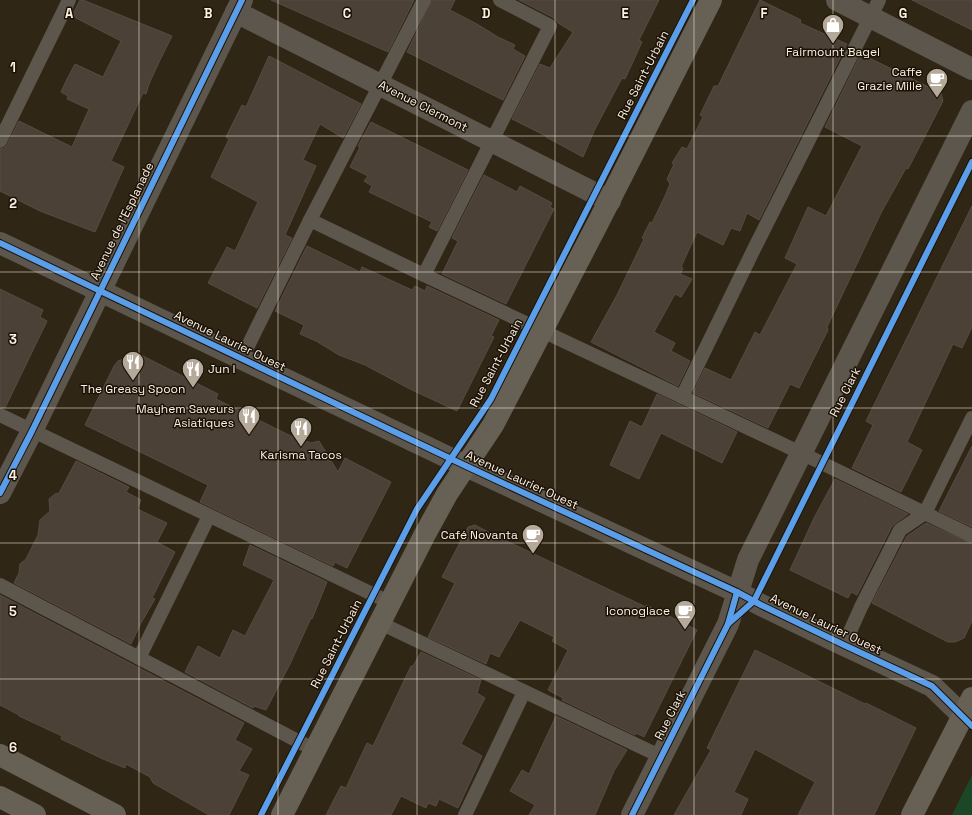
<svg xmlns="http://www.w3.org/2000/svg" width="972" height="815" viewBox="0 0 972 815" font-family="'Space Grotesk',sans-serif">
  <style>
    .green { fill: #1b4726 }
    .building { fill: #4b4137; stroke: #574c41 }
    .lines { fill: none; stroke-linecap: round; stroke-linejoin: round }
    .service { stroke: #5c564c; stroke-width: 14 }
    .minor { stroke: #5c564c; stroke-width: 22 }
    .tertiary { stroke: #5c564c; stroke-width: 22 }
    .secondary { stroke: #676054; stroke-width: 22 }
    .cycleway-casing { stroke: #1b1207; stroke-width: 8 }
    .cycleway { stroke: #5a9eea; stroke-width: 6 }
    .grid { fill: none; stroke: #fdf1e1; stroke-width: 1; stroke-opacity: 0.55 }
    .labels { text-anchor: middle; dominant-baseline: central; stroke-width: 3; stroke-linejoin: round; paint-order: stroke }
    .poi-label { font-size: 12px; fill: #fdf1e1; stroke: #1b1207; text-anchor: end }
    .street-label { font-size: 12px; fill: #fdf1e1; stroke: #1b1207 }
    .grid-label { font-size: 13px; text-anchor: middle; font-weight: bold; fill: #fdf1e1; stroke: #1b1207; stroke-width: 3; stroke-linejoin: round; paint-order: stroke }
  </style>
  <rect width="100%" height="100%" fill="#302616"/>
  <polygon class="green" points="972,775 972,815 952,815"/>
  <g class="building">
    <polygon points="80,0 83,0 172,36 160,60 149,84 146,94 143,93 111,161 124,167 95,232 40,211 0,191 0,149 4,148 7,145 19,121 72,147 89,109 67,99 68,96 61,92 67,79 75,64 103,77 121,41 72,16"/>
    <polygon points="271,0 414,0 388,52"/>
    <polygon points="432,0 455,0 450,10 477,24 498,37 515,45 513,49 525,56 503,100 407,52"/>
    <polygon points="519,0 659,0 639,40 642,42 625,79 622,78 595,129 583,157 546,137 546,136 512,119 540,64 550,68 573,32 558,23 554,18"/>
    <polygon points="760,0 801,20 800,23 847,44 759,220 747,213 740,231 731,228 723,245 697,232 681,267 683,268 680,274 692,279 681,297 675,294 654,332 675,343 671,351 690,361 678,386 591,342 617,295 644,239 642,238 650,222 652,223 665,196 670,184 667,179 674,164 672,163 682,147 687,149 703,117 700,115 714,86 718,86"/>
    <polygon points="912,0 972,0 972,30"/>
    <polygon points="861,54 941,93 943,101 908,169 906,168 881,213 827,327 828,330 799,388 790,384 768,428 693,393 705,368 731,380 755,332 760,335 797,264 785,258 808,207 826,216 862,146 825,127"/>
    <polygon points="269,56 361,104 343,138 320,124 303,160 316,166 285,235 292,238 257,308 208,283 227,247 235,251 258,202 211,177 229,139 226,137 242,105 246,107"/>
    <polygon points="371,122 468,170 437,231 429,227 432,222 369,192 372,186 364,181 368,176 350,167 360,147 358,146"/>
    <polygon points="484,175 517,192 520,186 552,203 550,207 554,209 506,304 442,274 458,241 452,238"/>
    <polygon points="972,206 972,327 962,348 953,344 907,442 922,450 901,492 852,468 873,425 866,421"/>
    <polygon points="307,246 360,272 362,267 412,290 415,286 425,291 427,286 499,320 491,336 494,337 457,411 410,389 365,365 339,355 316,341 300,334 304,325 275,311"/>
    <polygon points="0,289 43,310 40,317 47,321 5,408 0,407"/>
    <polygon points="139,354 218,394 216,399 291,436 311,443 319,441 338,472 345,458 391,482 347,568 335,562 333,566 200,502 208,485 85,425 114,366 118,361"/>
    <polygon points="657,394 737,432 722,463 661,433 639,479 610,465 630,421 642,427"/>
    <polygon points="972,446 972,527 939,511"/>
    <polygon points="76,461 129,487 126,492 141,500 137,509 167,523 157,542 175,552 152,598 155,599 141,623 131,644 14,583 19,573 20,564 26,559 38,535 40,520 50,511 49,499 55,494 59,493"/>
    <polygon points="835,479 908,514 892,526 857,595 851,592 848,598 790,570 815,516"/>
    <polygon points="926,523 972,544 972,621 964,638 955,642 948,642 872,603 907,536"/>
    <polygon points="475,525 496,536 646,607 646,605 665,614 697,630 644,737 636,733 635,735 562,700 563,698 548,690 568,650 552,641 554,637 520,620 499,657 490,653 486,664 428,637 455,583 442,577 468,527"/>
    <polygon points="250,545 327,582 312,619 311,618 290,664 266,710 254,706 253,708 185,672 198,646 220,658 233,630 245,636 274,580 243,565"/>
    <polygon points="0,595 244,723 235,740 252,749 239,771 249,775 229,815 209,815 153,783 150,777 126,764 125,768 103,759 61,739 62,736 19,716 19,715 0,705"/>
    <polygon points="755,650 865,704 866,703 916,728 874,815 798,815 815,782 755,749 734,792 748,799 741,815 674,815 711,750 707,748"/>
    <polygon points="421,652 481,680 477,693 485,698 461,744 482,756 458,808 439,799 436,806 428,803 426,808 401,796 391,815 326,815 341,786 346,788 367,743 373,746 411,666 413,666"/>
    <polygon points="556,716 627,750 614,771 595,815 529,815 535,805 510,791 522,770 529,774"/>
  </g>
  <g class="lines">
    <g class="service">
      <polyline points="0,141 69,0"/>
      <polyline points="310,220 424,275 801,453 972,536"/>
      <polyline points="424,275 550,26 500,0"/>
      <polyline points="242,358 310,220 424,0"/>
      <polyline points="682,397 754,249 879,0"/>
      <polyline points="0,415 391,603"/>
      <polyline points="0,585 315,750"/>
      <polyline points="380,623 662,757"/>
      <polyline points="844,645 861,607 900,530 925,513 972,418"/>
      <polyline points="139,658 209,516"/>
      <polyline points="465,815 524,692"/>
    </g>
    <g class="minor">
      <polyline points="837,0 972,69"/>
      <polyline points="236,12 610,201"/>
      <polyline points="0,493 32,431 242,0"/>
      <polyline points="632,815 728,624 748,560 972,111"/>
    </g>
    <polyline class="tertiary" points="0,243 466,466 737,592 761,605 844,645 932,686 963,716"/>
    <g class="secondary">
      <polyline points="0,755 115,815"/>
      <polyline points="0,797 35,815"/>
      <polyline points="282,815 424,536 447,494 493,425 599,221 711,0"/>
      <polyline points="912,815 972,698"/>
    </g>
    <g class="cycleway-casing">
      <g id="cycleway">
        <polyline points="0,243 466,466 737,592 761,605 844,645 932,686 972,726"/>
        <polyline points="0,493 32,431 242,0"/>
        <polyline points="728,624 754,601 972,162"/>
        <polyline points="261,815 417,509 491,399 693,0"/>
        <polyline points="632,815 728,624 737,592"/>
      </g>
    </g>
    <use href="#cycleway" class="cycleway"/>
  </g>
  <path class="grid" d="M 139,0 L 139,815M 278,0 L 278,815M 417,0 L 417,815M 555,0 L 555,815M 694,0 L 694,815M 833,0 L 833,815M 0,136 L 972,136M 0,272 L 972,272M 0,408 L 972,408M 0,543 L 972,543M 0,679 L 972,679"/>
  <defs>
    <g id="shop-pin" transform="scale(1.15)"><path d="M0 17L-7.5 6A9.5 9.5 0 1 1 7.5 6Z" fill="#b5aa9a" stroke="#1b1207"/><path d="M-5-2.5h2.3a2.7 3.5 0 0 1 5.4 0H5L5.5 6h-11ZM-1.5-2.5h3a1.5 2.3 0 0 0-3 0Z" fill="#fff"/></g>
    <g id="cafe-pin" transform="scale(1.15)"><path d="M0 17L-7.5 6A9.5 9.5 0 1 1 7.5 6Z" fill="#b5aa9a" stroke="#1b1207"/><path d="M-5.5-4.5H6V0H3Q3 3.5 0 3.5H-2.5Q-5.5 3.5-5.5 0ZM3-3.2v2h1.7v-2ZM-6 4.5H4V6H-6Z" fill="#fff"/></g>
    <g id="restaurant-pin" transform="scale(1.15)"><path d="M0 17L-7.5 6A9.5 9.5 0 1 1 7.5 6Z" fill="#b5aa9a" stroke="#1b1207"/><path d="M-5-6h1v4h1v-4h1v4h1v-4h1v5L-1.5 .5V6h-2V.5L-5-1ZM5-6V6H3V1.5H1.5Q1.5-4 5-6Z" fill="#fff"/></g>
  </defs>
  <g fill-rule="evenodd">
    <use href="#shop-pin" x="833" y="25"/>
    <use href="#cafe-pin" x="937" y="79"/>
    <use href="#restaurant-pin" x="133" y="362"/>
    <use href="#restaurant-pin" x="193" y="369"/>
    <use href="#restaurant-pin" x="249" y="416"/>
    <use href="#restaurant-pin" x="301" y="428"/>
    <use href="#cafe-pin" x="533" y="535"/>
    <use href="#cafe-pin" x="685" y="611"/>
  </g>
  <g class="labels">
    <g class="poi-label">
      <text x="833" y="52" text-anchor="middle">Fairmount Bagel</text>
      <text x="922" y="72">Caffe<tspan x="922" dy="14">Grazie Mille</tspan></text>
      <text x="208" y="369" text-anchor="start">Jun I</text>
      <text x="133" y="389" text-anchor="middle">The Greasy Spoon</text>
      <text x="234" y="409">Mayhem Saveurs<tspan x="234" dy="14">Asiatiques</tspan></text>
      <text x="301" y="455" text-anchor="middle">Karisma Tacos</text>
      <text x="518" y="535">Café Novanta</text>
      <text x="670" y="611">Iconoglace</text>
    </g>
    <g class="street-label">
      <text transform="translate(643 75) rotate(-63)">Rue Saint-Urbain</text>
      <text transform="translate(423 106) rotate(27)">Avenue Clermont</text>
      <text transform="translate(122 221) rotate(-64)">Avenue de l'Esplanade</text>
      <text transform="translate(230 341) rotate(26)">Avenue Laurier Ouest</text>
      <text transform="translate(496 363) rotate(-62)">Rue Saint-Urbain</text>
      <text transform="translate(845 392) rotate(-63)">Rue Clark</text>
      <text transform="translate(522 480) rotate(25)">Avenue Laurier Ouest</text>
      <text transform="translate(826 624) rotate(26)">Avenue Laurier Ouest</text>
      <text transform="translate(336 644) rotate(-63)">Rue Saint-Urbain</text>
      <text transform="translate(670 715) rotate(-63)">Rue Clark</text>
    </g>
  </g>
  <g class="grid-label">
    <text x="69" y="18">A</text>
    <text x="208" y="18">B</text>
    <text x="347" y="18">C</text>
    <text x="486" y="18">D</text>
    <text x="625" y="18">E</text>
    <text x="764" y="18">F</text>
    <text x="903" y="18">G</text>
    <text x="13" y="72">1</text>
    <text x="13" y="208">2</text>
    <text x="13" y="344">3</text>
    <text x="13" y="480">4</text>
    <text x="13" y="616">5</text>
    <text x="13" y="752">6</text>
  </g>
</svg>
